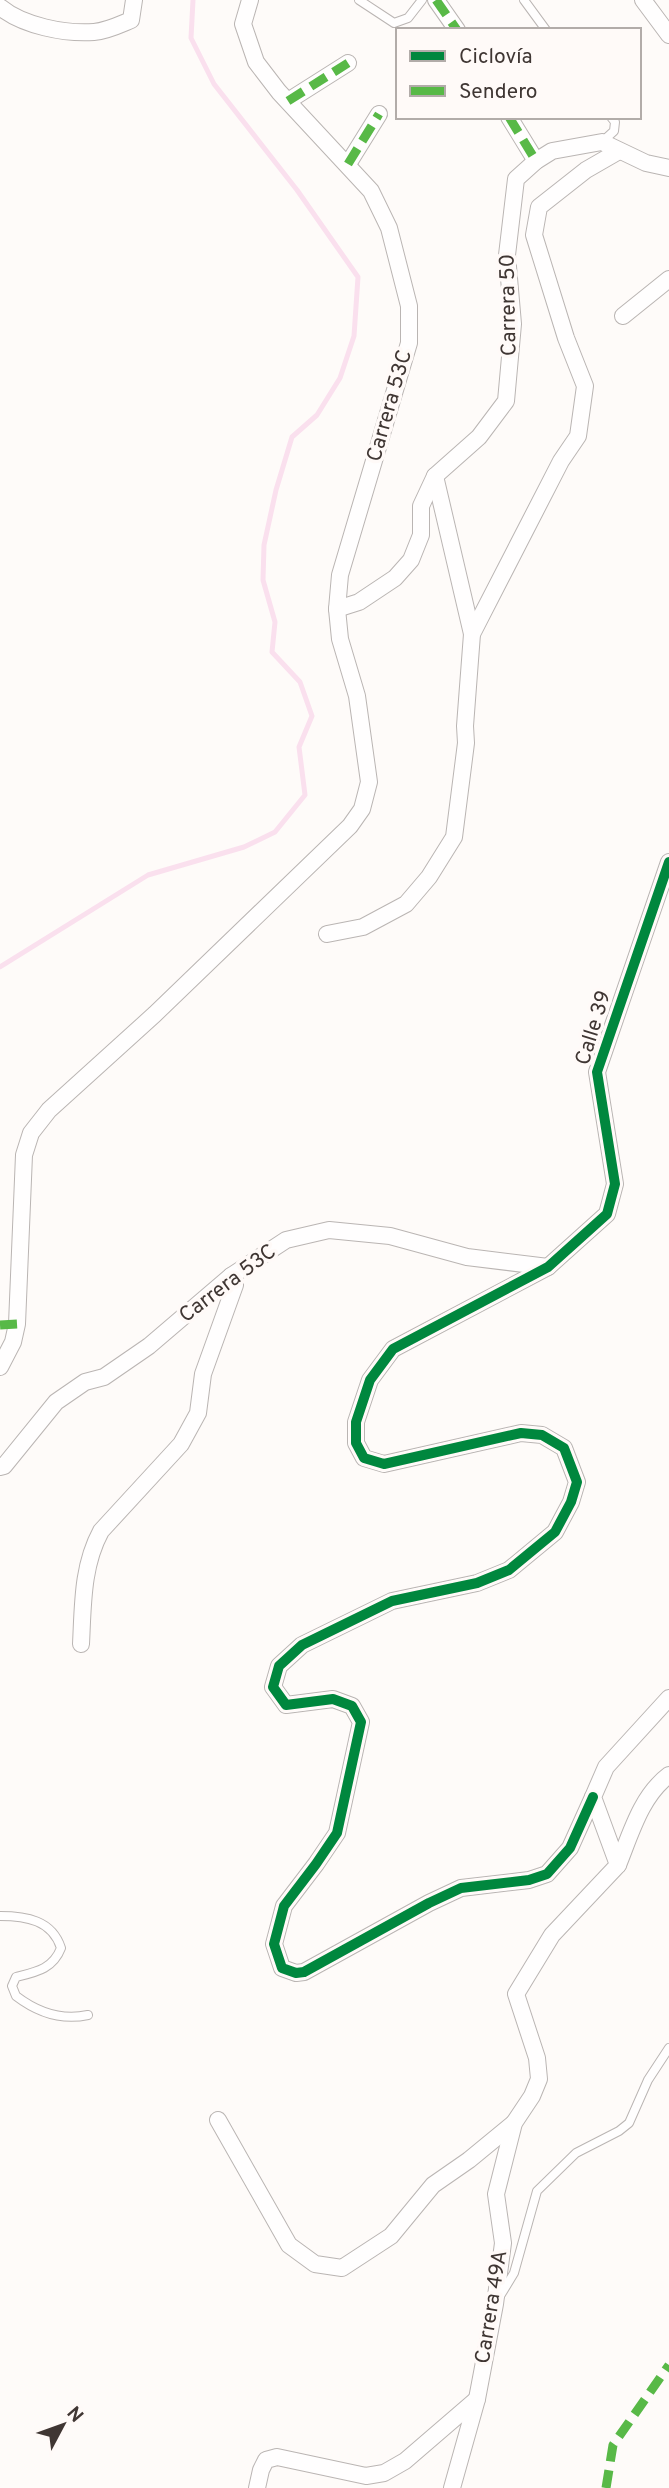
<svg xmlns="http://www.w3.org/2000/svg" width="669" height="2488" viewBox="0 0 669 2488" font-family="Overpass,sans-serif">
  <style>
    .lines { fill: none; stroke-linecap: round; stroke-linejoin: round }
    .stream { stroke: #fae0ee; stroke-width: 5 }
    .lane-casing { stroke: #bab5b3; stroke-width: 10 }
    .street-casing { stroke: #bab5b3; stroke-width: 18 }
    .lane { stroke: #fffefe; stroke-width: 8 }
    .street { stroke: #fffefe; stroke-width: 16 }
    .quiet { stroke: #58b947; stroke-width: 9; stroke-dasharray: 18 9; stroke-linecap: butt }
    .cycleway-casing { stroke: #fffaf8; stroke-width: 15 }
    .cycleway { stroke: #00873e; stroke-width: 10 }
    .labels { text-anchor: middle; dominant-baseline: central; stroke-width: 7; stroke-linejoin: round; paint-order: stroke }
    .street-label { font-size: 21px; fill: #3f3633; stroke: #fffaf8 }
  </style>
  <rect width="100%" height="100%" fill="#fefbf9"/>
  <g class="lines">
    <polyline class="stream" points="0,967 148,875 244,847 275,832 305,795 299,747 312,716 300,682 272,652 275,622 263,580 264,545 276,490 292,437 317,415 340,378 354,336 358,277 297,190 214,84 191,38 193,0"/>
    <g class="lane-casing">
      <g id="lane">
        <polyline points="359,0 394,23 408,18 422,0"/>
        <polyline points="524,0 546,30"/>
        <polyline points="602,142 614,131 615,122 611,117"/>
        <path d="M 0,1916 C 26,1916 52,1920 61,1948 C 53,1969 36,1972 16,1977 L 12,1986 L 16,1996 C 37,2012 61,2021 88,2015"/>
        <polyline points="500,2296 514,2273 537,2191 576,2153 619,2131 629,2123 648,2080 669,2048"/>
      </g>
    </g>
    <g class="street-casing">
      <g id="street">
        <polyline points="436,0 457,30"/>
        <polyline points="643,0 669,35"/>
        <path d="M 0,7 C 23,26 65,34 94,32 C 107,31 119,25 131,20 L 134,0"/>
        <polyline points="288,101 348,63"/>
        <polyline points="509,117 536,161"/>
        <polyline points="348,164 379,114"/>
        <polyline points="623,316 669,279"/>
        <polyline points="435,476 472,634"/>
        <polyline points="337,609 359,602 395,578 411,560 421,535 421,506 435,476 479,437 506,401 513,324 507,255 516,179 536,161 552,151 602,142 646,163 669,168"/>
        <polyline points="327,934 363,927 406,904 429,877 454,837 466,743 465,726 472,634 561,461 578,436 585,386 566,338 534,235 539,207 586,170 619,151"/>
        <polyline points="0,1367 13,1342 17,1324 24,1155 31,1133 49,1110 155,1014 350,826 362,809 369,782 357,696 340,639 337,609 340,575 409,343 409,306 389,228 371,191 279,92 256,62 243,24 250,0"/>
        <polyline points="0,1467 4,1466 56,1402 85,1382 104,1377 149,1346 231,1276 286,1240 329,1230 390,1236 467,1257 548,1267"/>
        <path d="M 81,1644 C 83,1605 82,1566 101,1531 L 181,1444 L 198,1413 L 203,1374 L 235,1285 L 231,1276"/>
        <polyline points="593,1797 570,1848 547,1874 529,1880 461,1888 429,1903 304,1972 296,1973 282,1968 274,1944 284,1906 316,1864 337,1833 361,1722 352,1706 333,1699 286,1705 273,1687 279,1666 302,1645 392,1601 477,1583 509,1570 555,1532 571,1502 577,1482 564,1448 542,1435 521,1433 384,1464 364,1458 356,1443 356,1422 370,1380 393,1349 548,1267 607,1214 615,1184 597,1072 669,862"/>
        <path d="M 618,1865 C 631,1833 641,1796 669,1775"/>
        <polyline points="218,2120 289,2245 315,2264 342,2268 391,2236 433,2185 469,2160 514,2123"/>
        <polyline points="257,2488 261,2470 266,2460 277,2457 366,2476 384,2473 405,2461 477,2399"/>
        <polyline points="452,2488 477,2399 495,2304 503,2243 496,2194 514,2123 532,2096 539,2079 537,2058 516,1994 552,1935 618,1865 593,1797 606,1767 669,1698"/>
      </g>
    </g>
    <use href="#lane" class="lane"/>
    <use href="#street" class="street"/>
    <g class="quiet">
      <polyline points="436,0 457,30"/>
      <polyline points="288,101 348,63"/>
      <polyline points="509,117 536,161"/>
      <polyline points="348,164 379,114"/>
      <polyline points="0,1325 17,1324"/>
      <polyline points="606,2488 613,2445 669,2365"/>
    </g>
    <g class="cycleway-casing">
      <polyline id="cycleway" points="593,1797 570,1848 547,1874 529,1880 461,1888 429,1903 304,1972 296,1973 282,1968 274,1944 284,1906 316,1864 337,1833 361,1722 352,1706 333,1699 286,1705 273,1687 279,1666 302,1645 392,1601 477,1583 509,1570 555,1532 571,1502 577,1482 564,1448 542,1435 521,1433 384,1464 364,1458 356,1443 356,1422 370,1380 393,1349 548,1267 607,1214 615,1184 597,1072 669,862"/>
    </g>
    <use href="#cycleway" class="cycleway"/>
  </g>
  <g class="labels">
    <g class="street-label">
      <text transform="translate(509 305) rotate(-91)">Carrera 50</text>
      <text transform="translate(390 406) rotate(-74)">Carrera 53C</text>
      <text transform="translate(594 1028) rotate(-73)">Calle 39</text>
      <text transform="translate(228 1284) rotate(-37)">Carrera 53C</text>
      <text transform="translate(492 2307) rotate(-81)">Carrera 49A</text>
    </g>
  </g>
  <rect x="396" y="28" width="245" height="91" fill="#fffaf8" stroke="#b2aca9" stroke-width="2"/>
  <rect x="410" y="51" width="35" height="10" fill="#00873e" stroke="#b2aca9" stroke-width="2"/>
  <text x="459" y="63" font-size="21" fill="#3f3633">Ciclovía</text>
  <rect x="410" y="86" width="35" height="10" fill="#58b947" stroke="#b2aca9" stroke-width="2"/>
  <text x="459" y="98" font-size="21" fill="#3f3633">Sendero</text>
  <g transform="translate(63 2425) rotate(49)" stroke="#fffaf8" stroke-width="5" paint-order="stroke">
  <path d="M0-5L12 26L0 18L-12 26Z" fill="#3f3633"/>
  <text y="-10" font-size="19" font-weight="bold" text-anchor="middle" fill="#3f3633">N</text>
  </g>
</svg>
